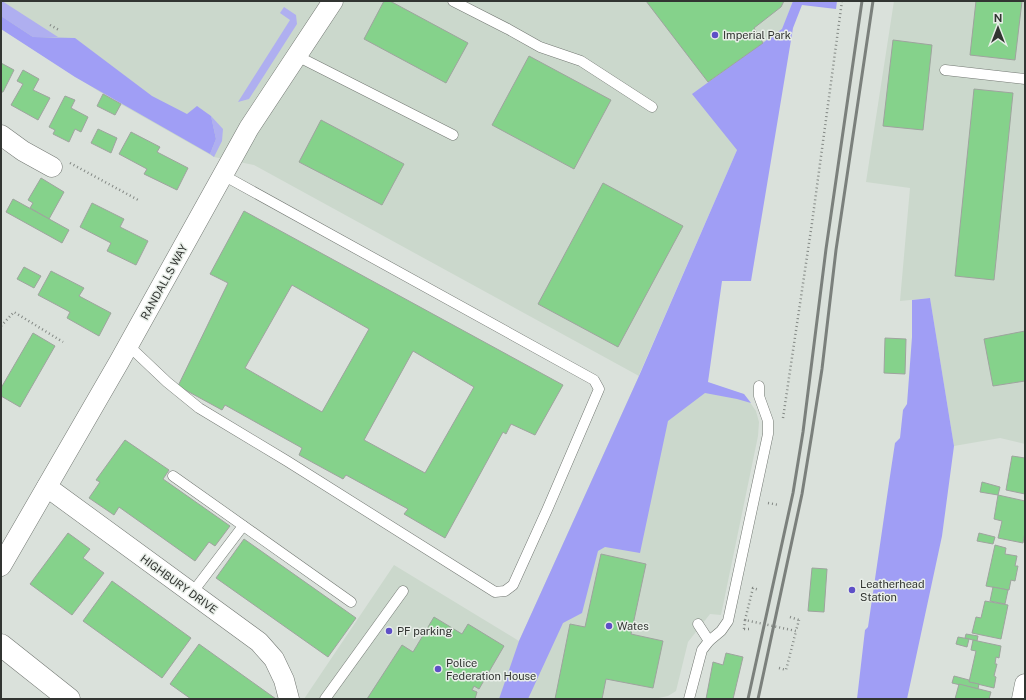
<svg xmlns="http://www.w3.org/2000/svg" width="1026" height="700" viewBox="0 0 1026 700" font-family="'Public Sans',sans-serif">
  <style>
    .built { fill: #cbd8cc }
    .green { fill: #afaff0 }
    .forest { fill: #a09ef5 }
    .building { fill: #85d28b; stroke: #9ea49e; fill-rule: evenodd }
    .lines { fill: none; stroke-linecap: round; stroke-linejoin: round }
    .lane-casing { stroke: #737873; stroke-width: 11 }
    .street-casing { stroke: #737873; stroke-width: 21 }
    .primary-casing { stroke: #737873; stroke-width: 23 }
    .path { stroke: #838884; stroke-width: 2.5; stroke-dasharray: 1 3; stroke-linecap: butt }
    .lane { stroke: #fff; stroke-width: 10 }
    .street { stroke: #fff; stroke-width: 20 }
    .primary { stroke: #fff; stroke-width: 22 }
    .rail { stroke: #7b807c; stroke-width: 3 }
    .path-bridge { stroke: #838884; stroke-width: 2.5; stroke-dasharray: 1 3; stroke-linecap: butt }
    .poi-dot { fill: #5e4fc7; stroke: #e8eee8; stroke-width: 1.5 }
    .labels { text-anchor: middle; dominant-baseline: central; stroke-width: 3; stroke-linejoin: round; paint-order: stroke }
    .poi-label { font-size: 11px; fill: #323532; stroke: #e8eee8; text-anchor: start }
    .street-label { font-size: 11px; fill: #323532; stroke: #e8eee8 }
  </style>
  <rect width="100%" height="100%" fill="#dae1db"/>
  <g class="built">
    <polygon points="1,1 793,1 737,150 639,375 744,394 756,411 759,422 758,436 721,615 710,614 688,642 676,691 668,696 654,699 304,699 394,565 519,641 639,376 254,165 214,157 103,94 1,29"/>
    <polygon points="894,1 1025,1 1025,444 1000,438 954,446 930,298 900,301 910,188 866,182"/>
  </g>
  <g class="green">
    <polygon points="1,1 2,1 58,37 33,37 1,16"/>
    <polygon points="284,7 296,15 297,24 249,99 238,102 290,20 280,13"/>
    <polygon points="211,116 223,129 222,141 214,157 210,154 216,139"/>
  </g>
  <g class="forest">
    <polygon points="793,1 837,1 836,9 802,5 793,28 751,281 722,281 708,382 744,394 751,403 737,399 705,393 668,421 640,553 605,547 598,551 582,613 563,623 528,699 499,699 519,641 639,376 737,150 692,94 782,29"/>
    <polygon points="1,16 33,37 75,38 152,96 187,114 197,106 211,116 216,139 210,154 75,77 1,29"/>
    <polygon points="930,298 954,446 942,536 907,699 857,699 865,630 868,627 890,476 895,443 900,438 903,410 907,404 912,337 912,300"/>
  </g>
  <g class="building">
    <polygon points="384,1 390,1 468,43 446,83 364,39"/>
    <polygon points="646,1 784,1 781,7 754,28 763,43 708,82"/>
    <polygon points="976,1 1022,1 1015,60 970,55"/>
    <polygon points="893,40 932,45 923,130 883,126"/>
    <polygon points="529,56 611,100 574,169 492,125"/>
    <polygon points="1,63 14,70 3,92 1,92"/>
    <polygon points="23,70 39,79 33,90 50,98 38,120 11,105 23,84 17,81"/>
    <polygon points="974,89 1013,93 994,280 955,276"/>
    <polygon points="103,94 121,104 115,115 97,106"/>
    <polygon points="65,96 75,100 71,108 88,117 81,132 75,129 69,142 53,134 55,130 49,127"/>
    <polygon points="321,120 404,164 382,205 299,162"/>
    <polygon points="98,129 117,138 111,153 91,143"/>
    <polygon points="131,132 160,147 157,152 188,168 177,190 144,174 147,169 119,154"/>
    <polygon points="41,178 64,192 49,219 30,208 33,203 28,200"/>
    <polygon points="603,183 683,226 618,347 538,304"/>
    <polygon points="13,199 69,230 62,243 6,212"/>
    <polygon points="92,203 124,219 120,227 148,241 136,265 107,251 111,243 80,227"/>
    <path d="M 244,211 L 563,385 L 535,435 L 511,424 L 506,434 L 503,432 L 445,538 L 404,514 L 408,509 L 346,475 L 343,479 L 299,455 L 302,448 L 225,405 L 222,410 L 178,386 L 228,283 L 210,274 ZM 292,285 L 369,329 L 322,412 L 245,368 ZM 413,351 L 474,387 L 425,473 L 364,440 Z"/>
    <polygon points="24,267 41,276 34,288 17,279"/>
    <polygon points="51,271 84,288 79,296 111,313 99,336 67,318 70,312 38,295"/>
    <polygon points="1025,331 1025,381 993,386 984,339"/>
    <polygon points="33,333 55,346 20,407 1,396 1,388"/>
    <polygon points="885,338 906,339 905,374 884,373"/>
    <polygon points="125,440 169,470 163,479 230,526 215,546 209,542 195,561 119,507 114,515 89,498 100,482 96,480"/>
    <polygon points="1012,456 1025,458 1025,494 1006,490"/>
    <polygon points="982,482 1000,487 998,495 980,492"/>
    <polygon points="998,495 1025,501 1025,532 1023,543 998,538 1002,521 994,519"/>
    <polygon points="68,533 90,549 83,558 104,573 72,615 30,584"/>
    <polygon points="979,533 995,537 993,544 977,541"/>
    <polygon points="244,539 356,618 328,657 216,578"/>
    <polygon points="995,545 1006,548 1005,554 1017,556 1015,566 1018,566 1015,581 1011,580 1009,590 986,586"/>
    <polygon points="601,554 646,564 631,634 663,641 653,688 606,679 602,699 555,699 570,624 585,627"/>
    <polygon points="812,568 827,569 824,612 808,611"/>
    <polygon points="112,581 191,638 162,678 83,621"/>
    <polygon points="993,587 1008,590 1005,604 990,601"/>
    <polygon points="985,601 1008,605 1001,639 972,633 976,617 981,618"/>
    <polygon points="434,617 462,634 468,624 504,646 479,689 474,686 472,690 477,692 475,699 367,699 402,645 413,652"/>
    <polygon points="966,634 978,636 977,641 965,638"/>
    <polygon points="958,637 969,639 967,647 956,644"/>
    <polygon points="973,640 1001,646 999,658 996,657 995,664 997,664 994,676 996,677 994,688 969,682 976,651 971,650"/>
    <polygon points="199,644 276,699 191,699 170,684"/>
    <polygon points="726,653 743,657 733,699 706,699 713,662 723,665"/>
    <polygon points="954,676 969,680 969,682 979,684 978,689 952,683"/>
    <polygon points="959,684 991,692 989,699 955,699"/>
  </g>
  <g class="lines">
    <g class="lane-casing">
      <g id="lane">
        <polyline points="453,1 508,29 540,47 581,61 652,107"/>
        <polyline points="297,56 453,135"/>
        <polyline points="945,70 1025,79"/>
        <polyline points="129,346 167,382 199,408 287,461 495,592 505,591 513,585 547,510 599,389 594,380 223,175"/>
        <polyline points="173,476 351,602"/>
        <polyline points="192,593 243,526"/>
        <polyline points="698,624 709,641"/>
        <polyline points="325,699 403,591"/>
        <polyline points="689,699 702,650 709,641 721,631 728,621 768,434 768,421 759,396 759,386"/>
      </g>
    </g>
    <g class="street-casing">
      <g id="street">
        <polyline points="1,135 23,151 52,167"/>
        <polyline points="47,487 259,642 274,659 284,680 289,699"/>
        <polyline points="1,566 119,362 249,128 333,1"/>
        <polyline points="1022,699 1025,684"/>
      </g>
    </g>
    <g class="primary-casing">
      <polyline id="primary" points="1,645 69,699"/>
    </g>
    <g class="path">
      <polyline points="50,25 59,30"/>
      <polyline points="70,163 140,201"/>
      <polyline points="1,326 14,312 63,342"/>
      <polyline points="783,418 812,223 842,1"/>
      <polyline points="768,503 779,505"/>
      <polyline points="790,617 799,620"/>
      <polyline points="745,620 753,588 759,590"/>
      <polyline points="744,629 749,629"/>
      <polyline points="779,668 786,670 796,631"/>
    </g>
    <use href="#lane" class="lane"/>
    <use href="#street" class="street"/>
    <use href="#primary" class="primary"/>
    <g class="rail">
      <polyline points="748,699 793,493 803,432 826,249 862,1"/>
      <polyline points="758,699 802,494 812,433 822,369 836,250 873,1"/>
    </g>
    <polyline class="path-bridge" points="744,629 745,620 796,631 799,620"/>
  </g>
  <g class="poi-dot">
    <circle cx="715" cy="35" r="4"/>
    <circle cx="852" cy="590" r="4"/>
    <circle cx="609" cy="626" r="4"/>
    <circle cx="389" cy="631" r="4"/>
    <circle cx="438" cy="669" r="4"/>
  </g>
  <g class="labels">
    <g class="poi-label">
      <text x="723" y="35">Imperial Park</text>
      <text x="860" y="584">Leatherhead<tspan x="860" dy="13">Station</tspan></text>
      <text x="617" y="626">Wates</text>
      <text x="397" y="631">PF parking</text>
      <text x="446" y="663">Police<tspan x="446" dy="13">Federation House</tspan></text>
    </g>
    <g class="street-label">
      <text transform="translate(164 282) rotate(-61)">RANDALLS WAY</text>
      <text transform="translate(179 584) rotate(36)">HIGHBURY DRIVE</text>
    </g>
  </g>
  <rect width="1026" height="700" fill="none" stroke="#323532" stroke-width="4"/>
  <g transform="translate(998 28)" stroke="#e8eee8" stroke-width="3" paint-order="stroke">
  <path d="M0-3L7 15L0 10L-7 15Z" fill="#323532"/>
  <text y="-6" font-size="11" font-weight="bold" text-anchor="middle" fill="#323532">N</text>
  </g>
</svg>
